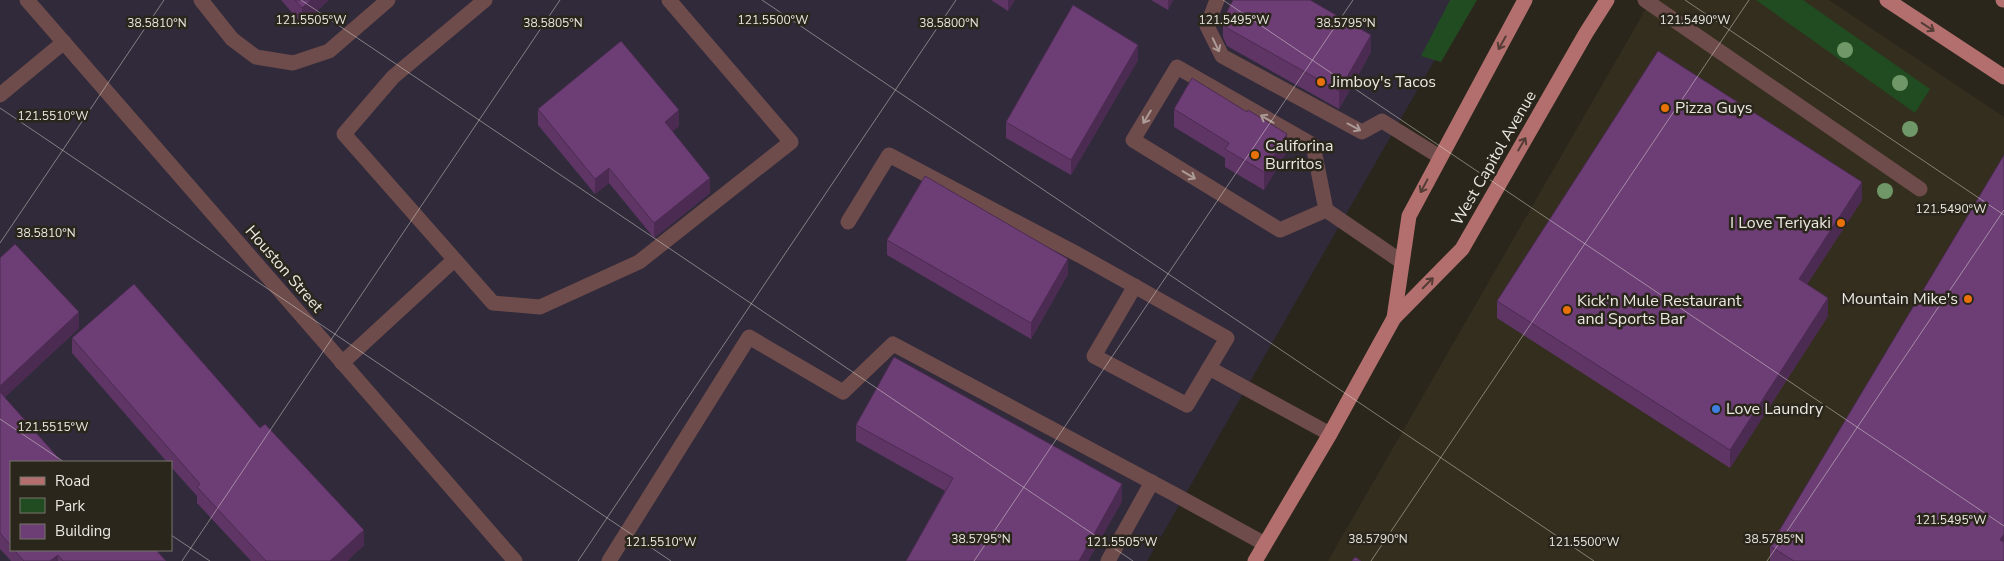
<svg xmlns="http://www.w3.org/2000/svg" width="2004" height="561" viewBox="0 0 2004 561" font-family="'Nunito Sans',sans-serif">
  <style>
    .built { fill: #342e1e }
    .industrial { fill: #312a3a; fill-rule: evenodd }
    .green { fill: #214b20 }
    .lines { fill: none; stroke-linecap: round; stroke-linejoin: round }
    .minor { stroke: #6e4c4b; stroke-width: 15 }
    .major { stroke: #b36f6e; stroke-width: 15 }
    .tree { fill: #6f9767 }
    .wall { fill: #5e3565 }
    .shaded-wall { fill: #4c2b52 }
    .building { fill: #6d3e75; stroke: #4c2b52 }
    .oneway { stroke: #533c35 }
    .oneway2 { stroke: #ac9a96 }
    .ticks { fill: none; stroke: #eae8e1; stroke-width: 1; stroke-opacity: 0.45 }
    .food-dot { fill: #e8710a; stroke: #2a261c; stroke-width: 2 }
    .shop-dot { fill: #3f7fe0; stroke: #2a261c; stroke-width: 2 }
    .labels { text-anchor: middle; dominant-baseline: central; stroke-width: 5; stroke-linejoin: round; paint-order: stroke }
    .poi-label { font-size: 16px; fill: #eae8e1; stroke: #2a261c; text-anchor: start }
    .street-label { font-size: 16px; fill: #eae8e1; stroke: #2a261c }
    .ticks-label { font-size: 12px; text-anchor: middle; fill: #eae8e1; stroke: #2a261c; stroke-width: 5; stroke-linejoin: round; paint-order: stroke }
  </style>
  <rect width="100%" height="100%" fill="#2a261c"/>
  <polygon class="built" points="1651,0 1829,0 2004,117 2004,561 1328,561"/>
  <path class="industrial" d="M 0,0 L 1469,0 L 1147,561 L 0,561 ZM 11,462 L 171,462 L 171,550 L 11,550 Z"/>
  <g class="green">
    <polygon points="1450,0 1477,0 1441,62 1421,56"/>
    <polygon points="1756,0 1803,0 1930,89 1915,113"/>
  </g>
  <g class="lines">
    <g class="minor">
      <polyline points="27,0 515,561"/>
      <polyline points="201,0 232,39 256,57 293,63 329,51 388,0"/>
      <polyline points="485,0 393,77 344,134 493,303 540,307 639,262 791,142 669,0"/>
      <polyline points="1217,0 1207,26 1222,56 1362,132 1382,121 1440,157"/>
      <polyline points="1645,0 1920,189"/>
      <polyline points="0,95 64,42"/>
      <polyline points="1326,210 1280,230 1133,140 1177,67 1313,145 1326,210 1402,262"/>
      <polyline points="848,222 889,155 1079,255 1227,338 1209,368 1330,434"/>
      <polyline points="1135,286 1094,356 1187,405 1209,368"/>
      <polyline points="342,363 454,260"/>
      <polyline points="609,561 749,337 843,392 893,344 1174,494 1265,544"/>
      <polyline points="1108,561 1152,482"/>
    </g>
    <g class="major">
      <polyline points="1887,0 2004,77"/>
      <polyline points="2003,0 2004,0"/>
      <polyline points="1394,318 1409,216 1525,0"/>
      <polyline points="1255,561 1330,434 1394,318 1462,249 1586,33 1607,0"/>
    </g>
  </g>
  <g class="tree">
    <circle cx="1845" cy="50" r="8"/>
    <circle cx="1900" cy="83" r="8"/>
    <circle cx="1910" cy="129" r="8"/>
    <circle cx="1885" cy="191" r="8"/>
  </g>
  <g class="wall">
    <polygon points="281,0 329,0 302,24"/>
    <polygon points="991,0 1015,0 1008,11"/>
    <polygon points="1151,0 1173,0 1168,10"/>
    <polygon points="1223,19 1371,52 1339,109 1227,46 1223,37"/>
    <polygon points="1138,60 1071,175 1006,138 1006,122"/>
    <polygon points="538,109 679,126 672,131 710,193 654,238 609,183 595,194 538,125"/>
    <polygon points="1174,109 1287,151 1264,190 1225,167 1225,158 1174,127"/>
    <polygon points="1862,200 1807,284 1828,316 1730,468 1497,318 1497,301"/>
    <polygon points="887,240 1068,274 1031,339 887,255"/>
    <polygon points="0,258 79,328 5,397 11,462 11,550 156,550 166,561 11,561 0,549"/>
    <polygon points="72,338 260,428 364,545 347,561 251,561 197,503 197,496 171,467 171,462 167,462 72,353"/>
    <polygon points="856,425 1122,501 1088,561 906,561 945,491 856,441"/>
    <polygon points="1770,546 2004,561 1770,561"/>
  </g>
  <g class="shaded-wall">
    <polygon points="311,0 329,0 302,24 302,8"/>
    <polygon points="1008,0 1015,0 1008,11"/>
    <polygon points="1168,0 1173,0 1168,10"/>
    <polygon points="1371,35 1371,52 1339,109 1339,91"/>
    <polygon points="1138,45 1138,60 1071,175 1071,160"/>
    <polygon points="679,110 679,126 665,138 665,122"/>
    <polygon points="1287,134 1287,151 1264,190 1264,172"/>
    <polygon points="609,168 609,183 595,194 595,179"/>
    <polygon points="710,178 710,193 654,238 654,223"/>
    <polygon points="1862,182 1862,200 1799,297 1799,279"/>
    <polygon points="1068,259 1068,274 1031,339 1031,323"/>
    <polygon points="1828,298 1828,316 1730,468 1730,450"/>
    <polygon points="79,312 79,328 0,402 0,386"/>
    <polygon points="1122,484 1122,501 1088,561 1079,561"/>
    <polygon points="364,530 364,545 347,561 330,561"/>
    <polygon points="2004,534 2004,551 2000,540"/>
    <polygon points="58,555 58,561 50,561"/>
  </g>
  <g class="building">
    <polygon points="295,0 311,0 302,8"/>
    <polygon points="1233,0 1310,0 1371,35 1339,91 1227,28 1223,19"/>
    <polygon points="1073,5 1138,45 1071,160 1006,122"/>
    <polygon points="621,41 679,110 665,122 710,178 654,223 609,168 595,179 538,109"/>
    <polygon points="1658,51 1862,182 1799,279 1828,298 1730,450 1497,301"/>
    <polygon points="1192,78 1247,112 1248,110 1287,134 1264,172 1225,149 1229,143 1174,109"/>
    <polygon points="2004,155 2004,534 2000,540 2004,542 2004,561 1794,561 1770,546"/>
    <polygon points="925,176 1068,259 1031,323 887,240"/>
    <polygon points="15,244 79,312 0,386 0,258"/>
    <polygon points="134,284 260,428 265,424 364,530 330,561 266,561 197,487 200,484 72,338"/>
    <polygon points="894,357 1122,484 1079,561 906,561 953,478 856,425"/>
    <polygon points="0,392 62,462 11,462 11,546 0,533"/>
    <polygon points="14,550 156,550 166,561 63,561 58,555 50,561 24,561"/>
    <polygon points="1355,557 1361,561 1352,561"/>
  </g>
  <defs><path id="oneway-shaft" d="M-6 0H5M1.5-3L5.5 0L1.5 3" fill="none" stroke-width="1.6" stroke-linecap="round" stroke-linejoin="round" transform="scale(1.25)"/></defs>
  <g class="oneway">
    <use href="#oneway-shaft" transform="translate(1928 27) rotate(33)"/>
    <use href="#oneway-shaft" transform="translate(1502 43) rotate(119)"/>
    <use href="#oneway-shaft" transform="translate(1522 144) rotate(-60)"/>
    <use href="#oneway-shaft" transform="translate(1424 186) rotate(118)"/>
    <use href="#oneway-shaft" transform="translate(1428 283) rotate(-45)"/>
  </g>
  <g class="oneway2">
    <use href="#oneway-shaft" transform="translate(1216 45) rotate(64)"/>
    <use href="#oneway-shaft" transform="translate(1147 117) rotate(121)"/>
    <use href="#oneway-shaft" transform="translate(1267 119) rotate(-150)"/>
    <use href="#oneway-shaft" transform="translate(1354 127) rotate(28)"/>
    <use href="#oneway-shaft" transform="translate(1189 175) rotate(31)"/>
  </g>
  <path class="ticks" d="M 301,0 L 1133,561M 762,0 L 1594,561M 1223,0 L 2004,526M 1685,0 L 2004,215M 0,108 L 671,561M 0,243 L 164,0M 0,419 L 64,462M 171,535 L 210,561M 182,561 L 560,0M 578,561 L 956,0M 974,561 L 1353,0M 1371,561 L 1749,0M 1767,561 L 2004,210"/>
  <g class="food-dot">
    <circle cx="1321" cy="82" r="5"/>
    <circle cx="1665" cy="108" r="5"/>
    <circle cx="1255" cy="155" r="5"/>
    <circle cx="1841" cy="223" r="5"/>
    <circle cx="1968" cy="299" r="5"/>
    <circle cx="1567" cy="310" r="5"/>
  </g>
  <circle class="shop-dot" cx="1716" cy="409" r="5"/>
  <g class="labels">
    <g class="poi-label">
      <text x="1331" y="82">Jimboy's Tacos</text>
      <text x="1675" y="108">Pizza Guys</text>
      <text x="1265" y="146">Califorina<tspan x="1265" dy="18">Burritos</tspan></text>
      <text x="1831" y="223" text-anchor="end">I Love Teriyaki</text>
      <text x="1958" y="299" text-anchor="end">Mountain Mike's</text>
      <text x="1577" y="301">Kick'n Mule Restaurant<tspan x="1577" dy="18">and Sports Bar</tspan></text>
      <text x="1726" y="409">Love Laundry</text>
    </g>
    <g class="street-label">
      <text transform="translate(1494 158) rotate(-60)">West Capitol Avenue</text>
      <text transform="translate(284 269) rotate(49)">Houston Street</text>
    </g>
  </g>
  <g class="ticks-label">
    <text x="311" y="24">121.5505°W</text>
    <text x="773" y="24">121.5500°W</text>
    <text x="1234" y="24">121.5495°W</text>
    <text x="1695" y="24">121.5490°W</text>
    <text x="157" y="27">38.5810°N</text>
    <text x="949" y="27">38.5800°N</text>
    <text x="1346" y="27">38.5795°N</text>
    <text x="553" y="27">38.5805°N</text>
    <text x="53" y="120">121.5510°W</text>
    <text x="1951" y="213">121.5490°W</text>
    <text x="46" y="237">38.5810°N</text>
    <text x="53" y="431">121.5515°W</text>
    <text x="1951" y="524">121.5495°W</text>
    <text x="981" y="543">38.5795°N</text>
    <text x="1378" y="543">38.5790°N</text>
    <text x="1774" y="543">38.5785°N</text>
    <text x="661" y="546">121.5510°W</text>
    <text x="1122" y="546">121.5505°W</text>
    <text x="1584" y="546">121.5500°W</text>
  </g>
  <rect x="10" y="461" width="162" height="90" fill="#2a261c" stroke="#77746b"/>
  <rect x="20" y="477" width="25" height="8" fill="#b36f6e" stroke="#77746b"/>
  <text x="55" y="486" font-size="15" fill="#eae8e1">Road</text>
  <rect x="20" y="498" width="25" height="15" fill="#214b20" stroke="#77746b"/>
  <text x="55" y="511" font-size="15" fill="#eae8e1">Park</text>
  <rect x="20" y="524" width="25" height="15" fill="#6d3e75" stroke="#77746b"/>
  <text x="55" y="536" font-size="15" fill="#eae8e1">Building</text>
</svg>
